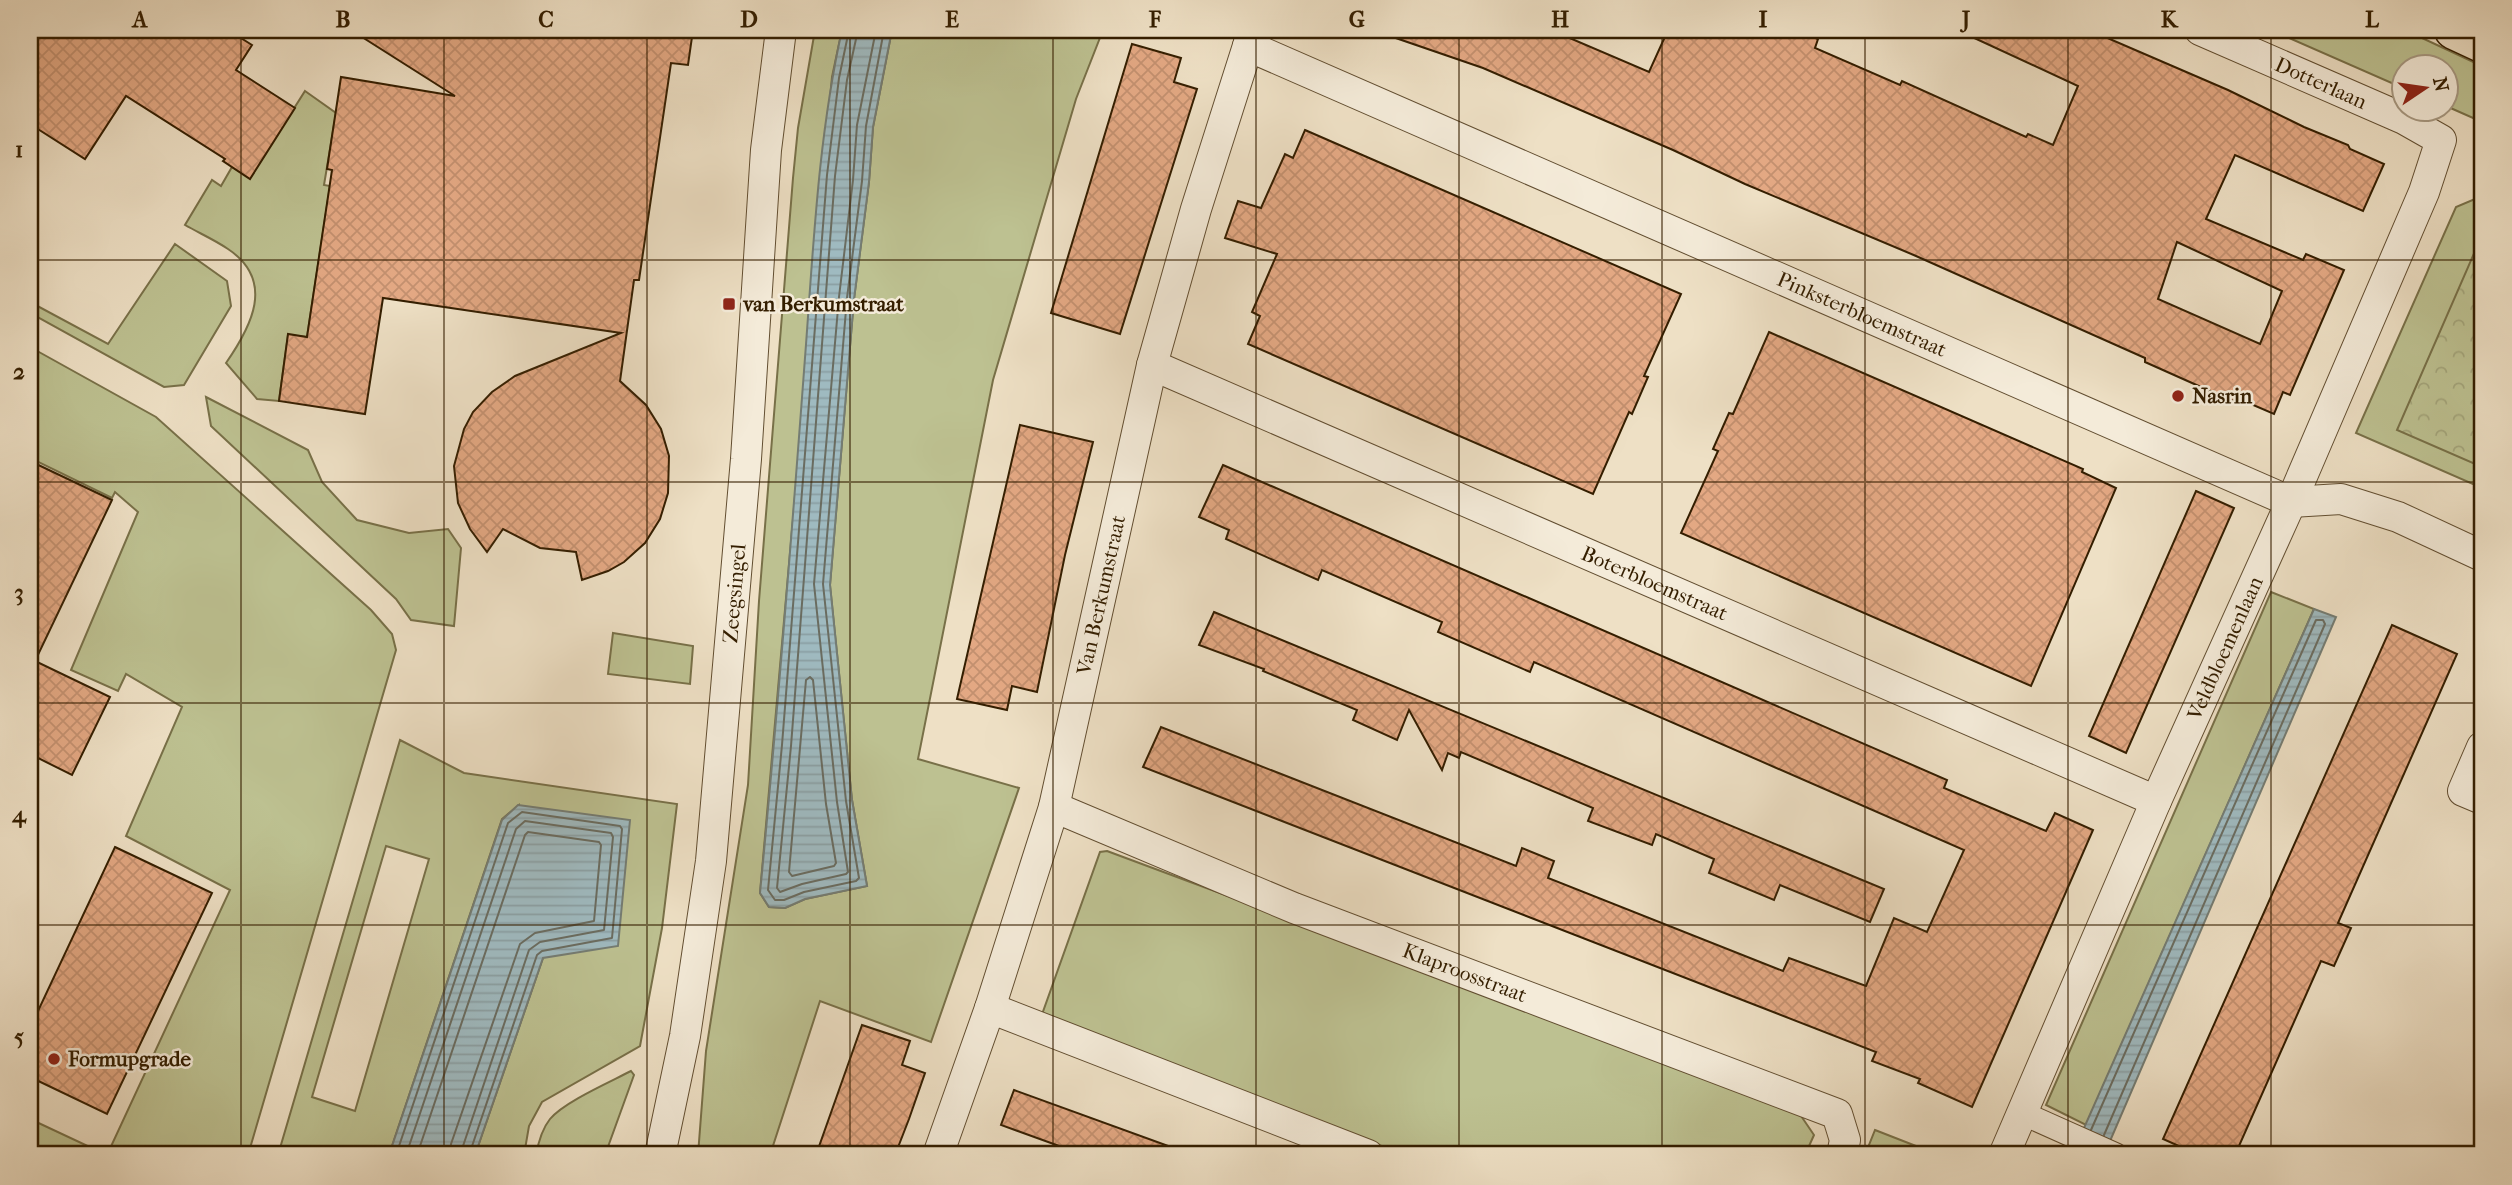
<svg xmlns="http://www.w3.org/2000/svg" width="2512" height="1185" viewBox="0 0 2512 1185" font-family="'IM FELL French Canon',serif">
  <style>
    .grass { fill: #bdc191; stroke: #787048; stroke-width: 2; fill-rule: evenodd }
    .forest { fill: url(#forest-crowns); stroke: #787048; stroke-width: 2 }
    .water { fill: url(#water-rules); stroke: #747c73; stroke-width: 2 }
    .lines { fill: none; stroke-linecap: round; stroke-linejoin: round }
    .shore { stroke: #6a6c60; stroke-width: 2 }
    .building { fill: url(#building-cross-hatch); stroke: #341e00; stroke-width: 2; fill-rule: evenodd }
    .pedestrian-casing { stroke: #624e31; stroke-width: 25 }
    .minor-casing { stroke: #624e31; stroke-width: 32 }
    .primary-casing { stroke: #341e00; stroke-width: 41 }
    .pedestrian { stroke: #f4ebd9; stroke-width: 23 }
    .minor { stroke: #f4ebd9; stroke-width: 30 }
    .primary { stroke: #eee0c5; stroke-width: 38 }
    .grid { fill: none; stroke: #341e00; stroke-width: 2; stroke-opacity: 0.55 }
    .poi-dot { fill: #8f2418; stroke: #f4ebd9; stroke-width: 2.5 }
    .labels { text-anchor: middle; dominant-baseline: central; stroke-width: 5; stroke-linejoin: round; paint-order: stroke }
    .street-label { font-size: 21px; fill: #341e00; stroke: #f4ebd9 }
    .poi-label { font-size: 21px; font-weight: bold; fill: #341e00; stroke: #f4ebd9; text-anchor: start }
    .neatline { fill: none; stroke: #341e00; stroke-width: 2.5 }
    .grid-label { font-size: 23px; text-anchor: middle; font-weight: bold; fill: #341e00 }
  </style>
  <defs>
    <pattern id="forest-crowns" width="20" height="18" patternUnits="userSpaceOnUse" patternTransform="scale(1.75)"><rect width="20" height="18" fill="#bdc191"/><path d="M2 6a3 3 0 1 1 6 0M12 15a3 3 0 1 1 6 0" fill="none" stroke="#a3a57b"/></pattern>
    <pattern id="water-rules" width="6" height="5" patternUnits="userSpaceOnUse" patternTransform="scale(1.75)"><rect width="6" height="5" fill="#9fbac0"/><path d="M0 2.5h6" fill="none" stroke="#8a9fa3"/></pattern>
    <pattern id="building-cross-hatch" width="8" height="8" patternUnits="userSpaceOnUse" patternTransform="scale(1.75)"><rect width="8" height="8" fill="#e3a883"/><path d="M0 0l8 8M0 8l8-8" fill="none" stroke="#c3906f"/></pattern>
  </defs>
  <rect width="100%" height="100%" fill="#eee0c5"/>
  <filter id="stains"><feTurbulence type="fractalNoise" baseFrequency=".00286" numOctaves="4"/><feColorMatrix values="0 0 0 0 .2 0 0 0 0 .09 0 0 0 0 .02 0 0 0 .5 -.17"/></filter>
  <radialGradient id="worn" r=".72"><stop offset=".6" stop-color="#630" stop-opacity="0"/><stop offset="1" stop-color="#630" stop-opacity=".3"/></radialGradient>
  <g class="grass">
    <polygon points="815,30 842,30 832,77 760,893 769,907 785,908 805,899 867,886 852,800 830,585 854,299 869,182 873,127 892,30 1103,30 1076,99 993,380 918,759 1019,788 931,1042 820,1001 770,1155 698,1155 706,1051 748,785 759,601 793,178 798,128"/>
    <polygon points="2271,30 2405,30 2482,66 2482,126 2480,121 2446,106 2446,66 2404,66 2403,88"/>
    <path d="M 305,91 L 336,113 L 324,185 L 330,186 L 307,337 L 288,335 L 279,401 L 257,399 L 226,363 C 251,327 276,281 228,249 C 215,240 199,233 185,225 L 212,180 L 221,186 L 232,167 L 250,178 Z"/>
    <polygon points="2482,196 2482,488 2356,433 2456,207"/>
    <polygon points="175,244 227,281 231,306 184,385 164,387 30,313 30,302 108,344"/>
    <polygon points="30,347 156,417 371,610 392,634 396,650 248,1155 107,1155 230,890 126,836 182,707 126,674 118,691 71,670 138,512 115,492 112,498 30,458"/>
    <polygon points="206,397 308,450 322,482 357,520 409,533 448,529 461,548 454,626 411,620 396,599 211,426"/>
    <polygon points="2271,592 2314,609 2086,1125 2046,1105"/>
    <polygon points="613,633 693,646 690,684 608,674"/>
    <path d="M 400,740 L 464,773 L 677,804 L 662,928 L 640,1046 L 542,1102 L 529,1126 L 524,1155 L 475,1155 L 543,958 L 519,805 L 502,819 L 389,1155 L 278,1155 ZM 386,846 L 429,859 L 355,1111 L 312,1097 Z"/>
    <polygon points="1107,851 1795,1107 1814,1135 1805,1155 1406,1155 1040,1020 1100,852"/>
    <path d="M 631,1071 L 634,1075 L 605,1155 L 536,1155 C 538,1144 542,1129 550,1119 C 564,1102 610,1082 631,1071 Z"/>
    <polygon points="30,1119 92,1148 89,1155 30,1155"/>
    <polygon points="1875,1130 1939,1155 1865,1155"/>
  </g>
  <polygon class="forest" points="2479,242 2482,243 2482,467 2397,430"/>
  <g class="water">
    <path d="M 842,30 L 892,30 L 873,127 L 869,182 L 854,299 L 830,585 L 852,800 L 867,886 L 805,899 L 785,908 L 769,907 L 760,893 C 777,719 791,545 804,371 C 813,257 817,142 842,30 Z"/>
    <polygon points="2314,609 2336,617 2104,1155 2072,1155"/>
    <polygon points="518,805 630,820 618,946 543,958 475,1155 389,1155 502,820"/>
  </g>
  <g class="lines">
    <g class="shore">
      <polyline points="849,30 839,78 827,175 782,745 768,890 775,900 784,900 804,892 856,881 859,878 846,801 823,584 847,298 862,181 866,126 884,30"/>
      <polyline points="858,30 847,80 835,176 791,746 777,888 780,892 802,884 846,874 848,872 837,802 814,584 839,297 853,180 857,125 876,30"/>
      <polygon points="810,677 813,680 826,804 836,863 834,866 792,876 789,872 806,680"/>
      <polyline points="2091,1130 2316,620 2323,620 2325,624 2104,1135"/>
      <polyline points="396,1155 508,823 522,812 620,826 622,829 612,938 542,951 537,955 469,1155"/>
      <polyline points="406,1155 516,829 525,821 611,833 613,837 604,930 540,942 529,950 460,1155"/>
      <polyline points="417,1155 525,835 528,832 599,842 601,845 594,921 535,933 520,944 451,1144 450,1155"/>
    </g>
  </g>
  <g class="building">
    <polygon points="30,30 228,30 252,45 236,70 295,108 250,179 223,161 225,159 126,96 85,159 30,124"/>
    <polygon points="351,30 693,30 688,65 671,63 639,280 634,280 620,381 646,405 661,429 669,456 668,493 660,519 645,543 624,562 608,571 582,580 576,552 540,548 503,529 487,552 470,529 458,503 454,466 464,429 473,412 492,392 515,376 621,333 383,298 365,414 279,401 288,334 307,337 332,170 327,169 341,77 455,96"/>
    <path d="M 1388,30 L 1551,30 L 1649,72 L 1668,30 L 1796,30 L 1818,39 L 1815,48 L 1900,85 L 1902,81 L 2026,137 L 2028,134 L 2053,145 L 2078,86 L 1957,30 L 2089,30 L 2228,90 L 2304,127 L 2348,145 L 2350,149 L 2384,164 L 2363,211 L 2235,155 L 2206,219 L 2303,260 L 2306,254 L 2344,270 L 2290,395 L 2283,392 L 2274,414 L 2237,398 L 2233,401 L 2201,387 L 2145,362 L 2145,358 L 1916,256 L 1745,184 L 1673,150 L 1483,68 L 1387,35 ZM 2177,242 L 2282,291 L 2260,344 L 2158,299 Z"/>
    <polygon points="1132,44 1181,58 1174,82 1197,89 1120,334 1051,313"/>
    <polygon points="1305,130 1681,294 1644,376 1648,377 1632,414 1629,412 1593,494 1248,344 1260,316 1252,312 1277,254 1225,238 1238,201 1261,208 1285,154 1293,158"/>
    <polygon points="1769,332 2083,469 2082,472 2116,488 2031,686 1681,533 1718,451 1713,449 1729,413 1733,414"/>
    <polygon points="1020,425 1093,442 1065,555 1037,692 1012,686 1007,710 957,699"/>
    <polygon points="30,461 112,500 35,661 110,697 72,775 30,754"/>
    <polygon points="1223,465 1947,780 1944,788 2046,831 2055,813 2093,830 1972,1107 1918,1083 1920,1079 1872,1061 1876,1052 1143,767 1161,727 1516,866 1522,848 1554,861 1548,878 1783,971 1789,958 1866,986 1894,918 1927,932 1964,850 1534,662 1530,672 1438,632 1442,622 1322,570 1318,580 1226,539 1229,530 1199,517"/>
    <polygon points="2196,491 2234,508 2126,753 2089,736"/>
    <polygon points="1214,612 1884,889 1870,922 1780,885 1774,900 1709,873 1714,859 1656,834 1652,845 1588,821 1593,808 1461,752 1459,758 1448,753 1442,770 1409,710 1397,740 1353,720 1357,710 1263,671 1264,669 1199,645"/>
    <polygon points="2392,625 2457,654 2338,923 2351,928 2334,966 2321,961 2235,1155 2199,1155 2163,1139"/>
    <polygon points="115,847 212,893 107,1114 30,1077 30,1028"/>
    <polygon points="862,1025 910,1041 902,1065 925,1073 909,1119 895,1155 816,1155"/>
    <polygon points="1014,1090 1182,1151 1182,1155 1084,1155 1001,1125"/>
  </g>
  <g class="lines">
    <g class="pedestrian-casing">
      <polyline id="pedestrian" points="2022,1113 2116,1155"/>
    </g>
    <g class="minor-casing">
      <g id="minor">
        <path id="s1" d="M 1248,46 L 2291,502 L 2341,499 L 2398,517 L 2482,556"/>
        <path id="s2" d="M 1152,365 L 2156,801"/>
        <polyline points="2482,747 2463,791 2482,799"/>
        <path id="s3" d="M 1054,807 L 1294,908 L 1837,1114 L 1845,1140 L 1842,1155"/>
        <polyline points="990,1008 1368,1155"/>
        <path id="s4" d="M 660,1155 L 685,1036 L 711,861 L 746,459 L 766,150 L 781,30"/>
        <path id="s5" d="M 938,1155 L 990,1008 L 1054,807 L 1152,365 L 1196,209 L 1253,30"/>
        <path id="s6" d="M 2004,1155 L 2156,801 L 2291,502 L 2424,192 L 2441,140 L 2404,119 L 2200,30"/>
      </g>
    </g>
    <g class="primary-casing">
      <polyline id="primary" points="2454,30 2482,43"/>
    </g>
    <use href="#pedestrian" class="pedestrian"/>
    <use href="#minor" class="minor"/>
    <use href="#primary" class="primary"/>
  </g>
  <path class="grid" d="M 241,30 L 241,1155M 444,30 L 444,1155M 647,30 L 647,1155M 850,30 L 850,1155M 1053,30 L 1053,1155M 1256,30 L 1256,1155M 1459,30 L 1459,1155M 1662,30 L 1662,1155M 1865,30 L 1865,1155M 2068,30 L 2068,1155M 2271,30 L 2271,1155M 30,260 L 2482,260M 30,482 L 2482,482M 30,703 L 2482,703M 30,925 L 2482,925"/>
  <g class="poi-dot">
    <rect x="722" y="297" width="14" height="14" rx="3.5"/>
    <circle cx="2178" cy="396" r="7"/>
    <circle cx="54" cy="1059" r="7"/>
  </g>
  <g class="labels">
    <g class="street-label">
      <text transform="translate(2321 83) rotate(24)">Dotterlaan</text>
      <text stroke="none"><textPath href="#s1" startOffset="670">Pinksterbloemstraat</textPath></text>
      <text stroke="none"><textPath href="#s2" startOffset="548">Boterbloemstraat</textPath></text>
      <text stroke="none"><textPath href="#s4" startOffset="567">Zeegsingel</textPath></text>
      <text stroke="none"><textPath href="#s5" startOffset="584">Van Berkumstraat</textPath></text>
      <text stroke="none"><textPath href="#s6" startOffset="553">Veldbloemenlaan</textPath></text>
      <text stroke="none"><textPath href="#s3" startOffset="443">Klaproosstraat</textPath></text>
    </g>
    <g class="poi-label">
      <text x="743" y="304">van Berkumstraat</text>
      <text x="2192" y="396">Nasrin</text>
      <text x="68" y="1059">Formupgrade</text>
    </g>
  </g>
  <rect width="2512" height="1185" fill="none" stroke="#eee0c5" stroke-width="77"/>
  <g transform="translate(2425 88) rotate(77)"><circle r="33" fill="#f4ebd9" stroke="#a79982" stroke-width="2"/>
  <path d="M0-5L12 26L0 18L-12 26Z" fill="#8f2418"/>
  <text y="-10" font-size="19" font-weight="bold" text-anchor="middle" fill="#341e00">N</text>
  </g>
  <rect x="38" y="38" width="2436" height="1108" class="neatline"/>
  <g class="grid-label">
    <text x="140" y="27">A</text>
    <text x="343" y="27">B</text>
    <text x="546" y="27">C</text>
    <text x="749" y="27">D</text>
    <text x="952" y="27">E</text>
    <text x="1155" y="27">F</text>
    <text x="1357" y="27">G</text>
    <text x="1560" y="27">H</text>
    <text x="1763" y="27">I</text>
    <text x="1966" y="27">J</text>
    <text x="2169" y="27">K</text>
    <text x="2372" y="27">L</text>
    <text x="19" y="157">1</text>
    <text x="19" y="379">2</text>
    <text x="19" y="600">3</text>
    <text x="19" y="822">4</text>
    <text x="19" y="1044">5</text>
  </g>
  <rect width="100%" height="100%" filter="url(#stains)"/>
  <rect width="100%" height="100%" fill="url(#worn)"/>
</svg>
